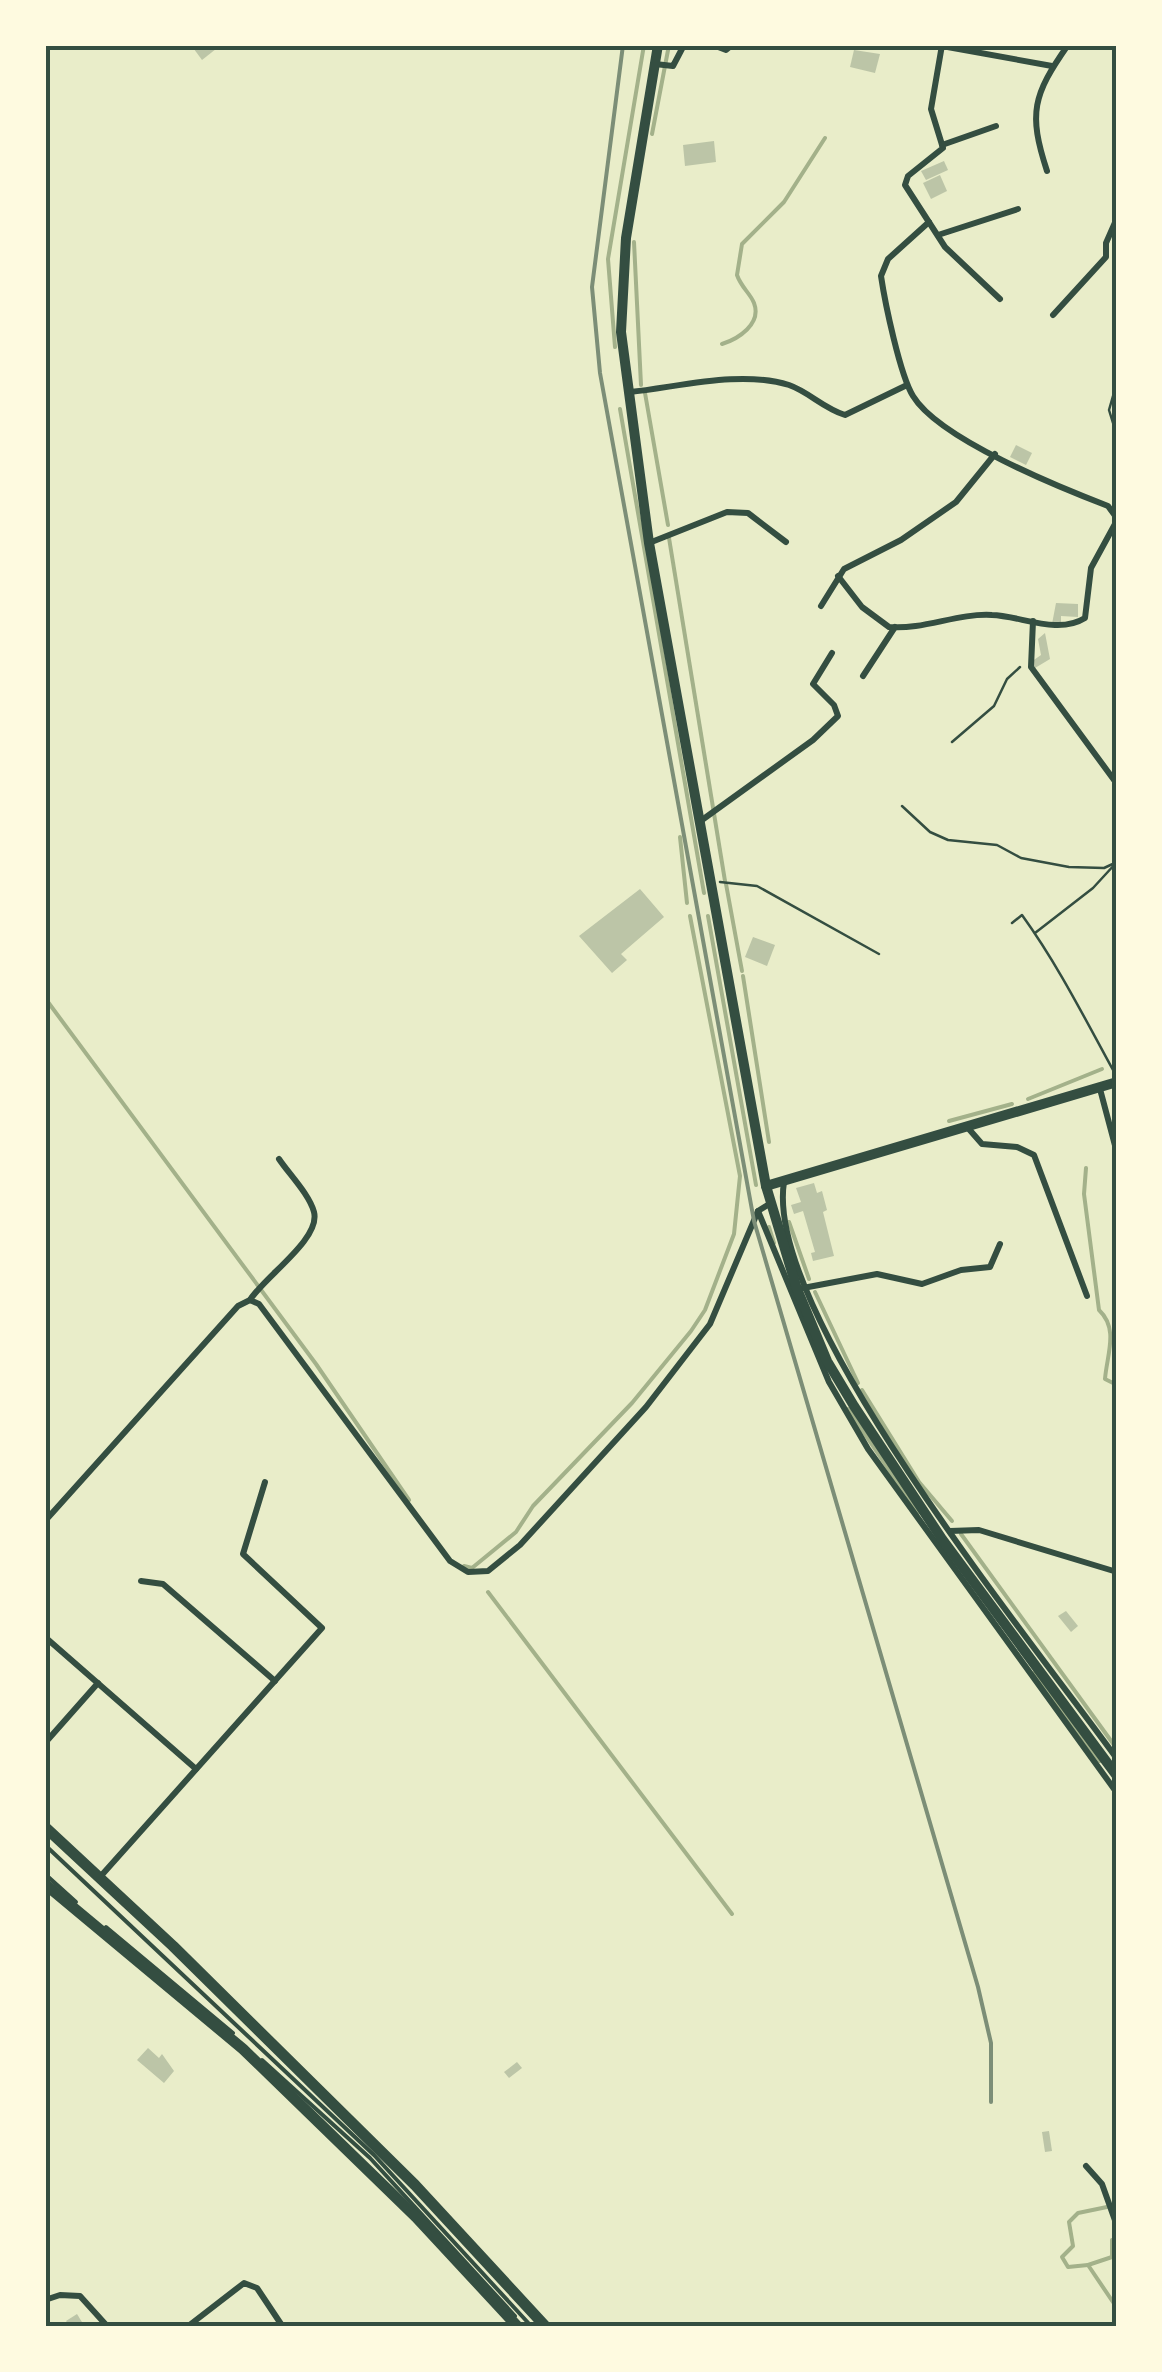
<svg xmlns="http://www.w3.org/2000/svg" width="1162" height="2372" viewBox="0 0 1162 2372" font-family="Figtree,sans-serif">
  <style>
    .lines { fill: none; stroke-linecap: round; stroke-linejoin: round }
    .stream { stroke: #a3b18a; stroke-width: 4 }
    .building { fill: #bcc5a7 }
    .path { stroke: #344e41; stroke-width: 2.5 }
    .service { stroke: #344e41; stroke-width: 4 }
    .minor { stroke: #344e41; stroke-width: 6 }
    .secondary { stroke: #344e41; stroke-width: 10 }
    .trunk { stroke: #344e41; stroke-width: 11 }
    .rail { stroke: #7c8e77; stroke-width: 4 }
    .neatline { fill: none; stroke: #344e41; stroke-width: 4 }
  </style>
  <rect width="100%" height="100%" fill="#e9edc9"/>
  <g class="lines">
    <g class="stream">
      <polyline points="652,134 669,45"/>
      <polyline points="634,242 641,385"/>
      <path d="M 722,344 C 738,339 762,324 754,303 C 750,293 741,287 737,275 L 742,244 L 784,202 L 825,138"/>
      <polyline points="615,347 608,259 644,45"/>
      <polyline points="645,393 668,525"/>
      <polyline points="620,409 704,893"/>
      <polyline points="669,538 725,881"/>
      <polyline points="680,837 687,903"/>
      <polyline points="726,884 742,971"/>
      <polyline points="708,916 756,1185"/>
      <polyline points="743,976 769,1142"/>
      <polyline points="45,998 316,1364 409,1500"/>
      <polyline points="1028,1099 1102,1069"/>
      <polyline points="949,1121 1012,1104"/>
      <path d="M 1086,1168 L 1084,1194 L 1099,1310 C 1119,1329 1107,1354 1105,1379 L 1117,1385"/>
      <polyline points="789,1222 809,1279"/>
      <polyline points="769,1227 774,1243"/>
      <polyline points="815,1292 858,1383"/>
      <polyline points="862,1390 919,1482 952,1521"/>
      <polyline points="848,1409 918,1513"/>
      <polyline points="961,1534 1117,1749"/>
      <polyline points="464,1566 472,1568 516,1532 533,1506 632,1403 691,1331 705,1310 734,1234 740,1176 690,916"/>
      <polyline points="488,1592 732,1914"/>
      <polyline points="1034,1673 1100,1761"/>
      <polyline points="1114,1781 1117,1786"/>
      <polyline points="1117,2242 1112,2240 1112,2257 1088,2265 1117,2308"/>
      <polyline points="1088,2265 1068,2267 1062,2257 1073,2246 1069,2222 1078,2213 1107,2207"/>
    </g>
  </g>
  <g class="building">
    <polygon points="191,45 221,45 202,60"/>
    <polygon points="854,50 880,54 875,73 850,67"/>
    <polygon points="714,141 716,162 685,166 683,145"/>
    <polygon points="944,161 948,170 926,180 921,171"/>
    <polygon points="940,175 947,191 931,199 923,183"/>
    <polygon points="1016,445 1032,453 1026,465 1010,457"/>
    <polygon points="1056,603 1078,604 1078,617 1061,616 1061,624 1052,624"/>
    <polygon points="1045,633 1050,659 1035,668 1031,662 1041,655 1038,639"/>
    <polygon points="640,889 664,917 621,954 627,960 612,973 579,936"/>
    <polygon points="753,937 775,945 767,966 745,957"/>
    <polygon points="814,1183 817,1193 822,1191 827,1210 823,1212 834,1256 813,1261 811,1253 815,1252 803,1211 794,1214 791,1205 801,1202 796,1188"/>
    <polygon points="1066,1611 1078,1626 1071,1632 1058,1616"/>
    <polygon points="148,2048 159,2058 162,2054 174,2071 164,2083 137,2060"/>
    <polygon points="517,2062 522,2068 509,2078 504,2072"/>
    <polygon points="1049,2131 1052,2151 1045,2152 1042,2132"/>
    <polygon points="77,2314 85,2327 70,2327 66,2321"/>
  </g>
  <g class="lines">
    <g class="path">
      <polyline points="1117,382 1109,410 1117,436"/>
      <polyline points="952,742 994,706 1007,679 1020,667"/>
      <polyline points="902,806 930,832 948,840 997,845 1021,858 1069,867 1104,868 1117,862"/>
      <polyline points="720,882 757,886 879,954"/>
      <path d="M 1012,923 L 1022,915 C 1058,965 1084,1017 1113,1070"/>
      <polyline points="1035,933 1093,888 1116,863"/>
    </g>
    <g class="service">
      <polyline points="45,1845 374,2155 532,2327"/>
      <polyline points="45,1874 76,1902"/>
      <polyline points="106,1927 233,2033"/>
      <polyline points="262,2060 370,2158 515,2316"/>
    </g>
    <g class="minor">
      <polyline points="713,45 726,50 732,45"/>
      <polyline points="942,45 931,109 943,148 908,176 905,185 945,247 1000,299"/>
      <polyline points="942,46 1052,66"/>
      <polyline points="655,64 673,66 684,45"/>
      <polyline points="942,145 996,126"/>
      <path d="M 1047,171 C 1028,113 1033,95 1068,45"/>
      <polyline points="938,235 1018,209"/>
      <polyline points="1053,315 1106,257 1106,243 1117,218"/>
      <path d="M 630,392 C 679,387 740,370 789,385 C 809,392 823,408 845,415 L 907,385"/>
      <polyline points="649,543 727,512 748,513 786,542"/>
      <path d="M 838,576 L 862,607 L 889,627 C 924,630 957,613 992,615 C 1021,616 1058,635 1085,618 L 1091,568 L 1115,524 L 1116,517 L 1108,506 C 1061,488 939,439 913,396 C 900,375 885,303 881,276 L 888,259 L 929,222"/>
      <polyline points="821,606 844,569 901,540 956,502 995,454"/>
      <polyline points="1033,621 1031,667 1117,784"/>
      <polyline points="863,676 895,627"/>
      <polyline points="702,820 813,740 838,716 834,705 813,684 832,653"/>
      <polyline points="1100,1089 1117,1153"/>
      <polyline points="968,1128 982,1144 1017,1147 1034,1155 1087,1296"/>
      <path d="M 784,1182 C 763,1314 1036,1646 1117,1759"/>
      <polyline points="758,1211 829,1382 868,1449 1117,1793"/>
      <polyline points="803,1288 877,1274 922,1284 961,1270 990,1267 1000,1244"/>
      <polyline points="250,1300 259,1304 450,1561 468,1572 488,1571 520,1545 646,1407 710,1324 758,1211 771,1203"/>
      <path d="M 250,1300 C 264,1277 321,1239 314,1212 C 309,1194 289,1174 279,1159"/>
      <polyline points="45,1521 238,1306 250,1300"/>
      <polyline points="950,1531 979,1530 1117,1572"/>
      <polyline points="141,1581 163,1584 275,1681"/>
      <polyline points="45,1637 196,1769"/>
      <polyline points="45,1743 98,1683"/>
      <polyline points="100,1877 322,1628 243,1554 265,1482"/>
      <polyline points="1086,2166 1102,2184 1117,2226"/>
      <polyline points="45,2300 60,2295 80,2296 108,2327"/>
      <polyline points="187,2327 244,2283 257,2288 283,2327"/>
    </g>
    <g class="secondary">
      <polyline points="658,45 626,238 621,332 649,543 766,1186 797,1289 827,1361 854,1406 942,1539 1117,1776"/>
      <polyline points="766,1186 1117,1082"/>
    </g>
    <g class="trunk">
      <polyline points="45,1827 173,1946 415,2185 546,2327"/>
      <polyline points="45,1884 243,2049 416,2217 518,2327"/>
    </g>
    <polyline class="rail" points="623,45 592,287 600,373 754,1221 978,1987 991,2043 991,2102"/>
  </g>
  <rect width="1162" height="2372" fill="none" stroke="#fefae0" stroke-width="95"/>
  <rect x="48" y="48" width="1066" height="2276" class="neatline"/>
</svg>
